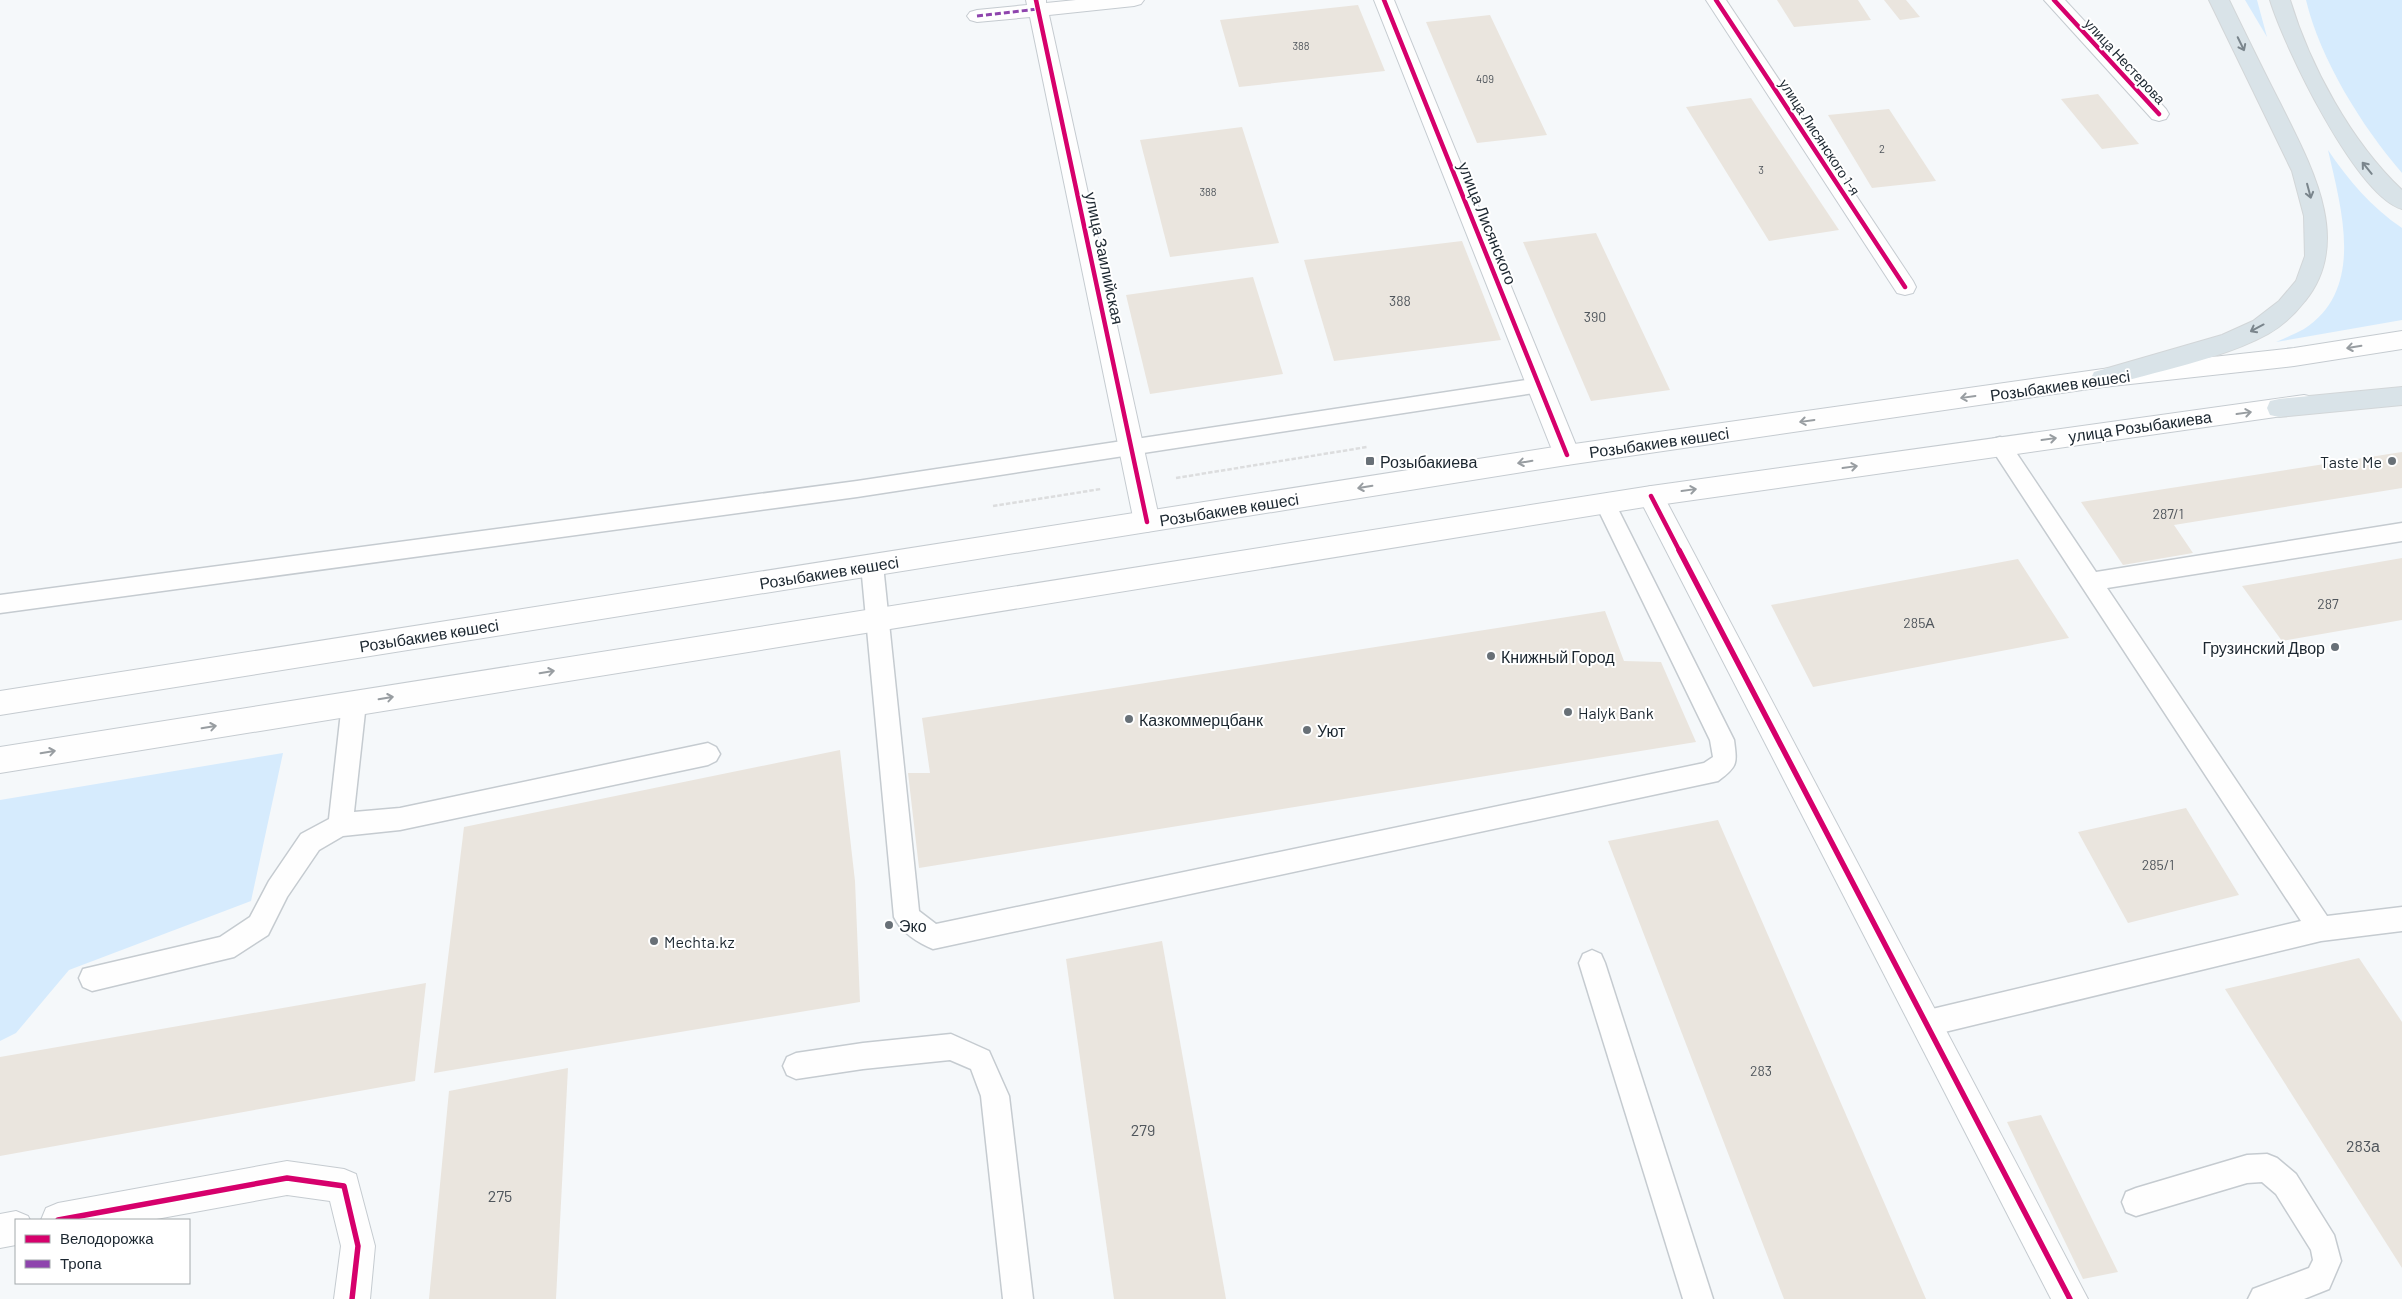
<svg xmlns="http://www.w3.org/2000/svg" width="2402" height="1299" viewBox="0 0 2402 1299" font-family="Barlow,sans-serif">
  <style>
    .green { fill: #d6ebfd }
    .building { fill: #eae5de }
    .lines { fill: none; stroke-linecap: round; stroke-linejoin: round }
    .lane-casing { stroke: #c5cbd0; stroke-width: 3 }
    .street-casing { stroke: #c5cbd0; stroke-width: 2 }
    .secondary-casing { stroke: #c5cbd0; stroke-width: 2 }
    .primary-casing { stroke: #d2d6d8; stroke-width: 2 }
    .path { stroke: #dcddde; stroke-width: 2.5; stroke-dasharray: 4.5 2; stroke-linecap: butt }
    .lane { fill: #fefefe; fill-rule: evenodd }
    .street { fill: #fefefe; fill-rule: evenodd }
    .secondary { fill: #fefefe; fill-rule: evenodd }
    .primary { fill: #d9e3e8; fill-rule: evenodd }
    .quiet { stroke: #8e44ad; stroke-width: 3; stroke-dasharray: 6 3; stroke-linecap: butt }
    .cycleway-far1-casing { stroke: #fff; stroke-width: 7 }
    .cycleway-casing { stroke: #fff; stroke-width: 9 }
    .cycleway-far1 { stroke: #d6006c; stroke-width: 4.5 }
    .cycleway { stroke: #d6006c; stroke-width: 5.5 }
    .oneway { stroke: #7a858c }
    .oneway2 { stroke: #989da1 }
    .poi-dot { fill: #687077; stroke: #fff; stroke-width: 2 }
    .labels { text-anchor: middle; dominant-baseline: central; stroke-width: 4; stroke-linejoin: round; paint-order: stroke }
    .far-number-label { font-size: 11px; fill: #50565c }
    .far-street-label { font-size: 14px; fill: #1c2730; stroke: #fff }
    .number-label { font-size: 14px; fill: #50565c }
    .street-label { font-size: 16px; fill: #1c2730; stroke: #fff }
    .poi-label { font-size: 16px; fill: #1c2730; stroke: #fff; text-anchor: start }
    .near-number-label { font-size: 16px; fill: #50565c }
  </style>
  <rect width="100%" height="100%" fill="#f5f8fa"/>
  <g class="green">
    <polygon points="2245,0 2257,0 2267,37"/>
    <path d="M 2306,0 L 2402,0 L 2402,173 C 2362,127 2320,59 2306,0 Z"/>
    <path d="M 2328,150 C 2349,181 2371,207 2402,228 L 2402,320 L 2276,342 C 2285,338 2295,334 2304,329 C 2366,289 2341,208 2328,150 Z"/>
    <polygon points="283,753 251,901 69,970 16,1033 0,1041 0,800"/>
  </g>
  <g class="building">
    <polygon points="1777,0 1858,0 1871,20 1794,27"/>
    <polygon points="1884,0 1906,0 1920,17 1900,20"/>
    <polygon points="1358,5 1385,71 1239,87 1220,20"/>
    <polygon points="1490,15 1547,135 1477,143 1426,22"/>
    <polygon points="2098,94 2139,144 2102,149 2061,99"/>
    <polygon points="1751,98 1839,230 1769,241 1686,107"/>
    <polygon points="1889,109 1936,181 1872,188 1828,115"/>
    <polygon points="1242,127 1279,243 1170,257 1140,140"/>
    <polygon points="1596,233 1670,390 1591,401 1523,242"/>
    <polygon points="1462,241 1501,340 1334,361 1304,260"/>
    <polygon points="1253,277 1283,374 1150,394 1126,295"/>
    <polygon points="2402,452 2402,488 2174,525 2193,553 2123,565 2081,502"/>
    <polygon points="2402,558 2402,620 2282,641 2242,586"/>
    <polygon points="2018,559 2069,638 1813,687 1771,605"/>
    <polygon points="1605,611 1624,661 1661,662 1696,742 919,868 908,773 930,773 922,718"/>
    <polygon points="840,750 855,881 860,1002 434,1073 464,827"/>
    <polygon points="2186,808 2239,895 2128,923 2078,832"/>
    <polygon points="1718,820 1926,1299 1784,1299 1608,841"/>
    <polygon points="1162,941 1226,1299 1114,1299 1066,959"/>
    <polygon points="2359,958 2402,1022 2402,1268 2225,989"/>
    <polygon points="426,983 415,1081 0,1156 0,1057"/>
    <polygon points="568,1068 556,1299 429,1299 449,1091"/>
    <polygon points="2041,1115 2118,1272 2083,1279 2007,1122"/>
  </g>
  <g class="lines">
    <g class="lane-casing">
      <g id="lane">
        <polygon points="1540,378 1547,380 1550,385 1547,390 1540,392 857,497 0,613 0,595 857,481"/>
        <polygon points="2000,437 2007,439 2096,572 2402,523 2402,541 2107,588 2327,916 2402,907 2402,931 2321,941 1928,1036 1919,1032 1915,1023 1919,1014 1928,1010 2301,921 1993,451 1990,445 1993,439"/>
        <path d="M 1605,495 L 1612,497 L 1734,740 C 1737,764 1738,766 1718,781 L 933,949 C 918,943 901,932 894,917 L 861,565 L 864,559 L 872,556 L 880,559 L 883,565 L 919,911 L 936,924 L 1704,763 L 1713,757 L 1710,740 L 1595,503 L 1598,497 Z"/>
        <polygon points="354,693 362,696 366,703 354,812 400,808 708,743 716,747 720,754 716,761 708,765 400,830 343,836 319,850 287,897 268,935 234,957 92,991 83,987 79,978 83,969 220,937 250,917 269,881 301,834 329,819 342,703 346,696"/>
        <polygon points="1592,950 1601,954 1605,963 1713,1299 1683,1299 1579,963 1583,954"/>
        <polygon points="951,1034 989,1051 1009,1096 1033,1299 1003,1299 981,1096 971,1069 950,1060 863,1069 796,1079 787,1075 783,1066 787,1057 796,1053 863,1043"/>
        <polygon points="2267,1154 2277,1158 2296,1174 2334,1235 2341,1261 2329,1289 2304,1299 2248,1299 2253,1289 2309,1268 2313,1260 2311,1250 2276,1194 2262,1182 2247,1183 2136,1216 2126,1212 2122,1202 2126,1192 2136,1188 2247,1155"/>
      </g>
    </g>
    <g class="street-casing">
      <g id="street">
        <polygon points="1026,0 1046,0 1046,3 1076,0 1144,0 1141,4 1134,6 1049,15 1160,522 1156,529 1147,532 1138,529 1134,522 1030,17 977,22 970,20 967,16 970,12 977,10 1027,5"/>
        <polygon points="1374,0 1394,0 1580,455 1576,462 1567,465 1558,462 1554,455"/>
        <polygon points="1706,0 1726,0 1913,281 1916,287 1913,293 1905,295 1897,293"/>
        <polygon points="2044,0 2065,0 2166,109 2169,114 2166,119 2159,121 2152,119"/>
        <polygon points="1651,486 1660,489 2088,1299 2051,1299 1638,496 1642,489"/>
        <polygon points="287,1161 344,1169 356,1174 375,1246 370,1299 334,1299 341,1246 330,1201 287,1195 151,1220 41,1220 46,1208 58,1203"/>
        <polygon points="16,1211 28,1216 30,1220 16,1220 16,1245 0,1248 0,1214"/>
      </g>
    </g>
    <g class="secondary-casing">
      <g id="secondary">
        <polygon points="2402,331 2402,349 2294,366 2103,387 1567,465 0,715 0,691 1567,445 2103,369 2294,348"/>
        <polygon points="2304,395 2313,397 2316,404 2313,411 2304,413 1651,506 0,773 0,747 1651,486"/>
      </g>
    </g>
    <g class="primary-casing">
      <g id="primary">
        <path d="M 2209,0 L 2229,0 C 2246,35 2263,70 2281,105 C 2310,164 2354,241 2305,301 C 2295,314 2282,326 2268,334 C 2223,359 2154,372 2103,387 L 2094,384 L 2091,378 L 2094,372 L 2222,335 L 2253,321 L 2279,301 L 2296,281 L 2305,256 L 2304,216 L 2292,171 Z"/>
        <path d="M 2270,0 L 2290,0 C 2310,66 2351,142 2402,190 L 2402,209 C 2356,196 2284,46 2270,0 Z"/>
        <polygon points="2402,387 2402,405 2279,417 2270,415 2267,408 2270,401 2279,399"/>
      </g>
    </g>
    <g class="path">
      <polyline points="1176,478 1367,447"/>
      <polyline points="993,506 1101,489"/>
    </g>
    <use href="#lane" class="lane"/>
    <use href="#street" class="street"/>
    <use href="#secondary" class="secondary"/>
    <use href="#primary" class="primary"/>
    <polyline class="quiet" points="977,16 1038,9"/>
    <g class="cycleway-far1-casing">
      <g id="cycleway-far1">
        <polyline points="1036,0 1147,522"/>
        <polyline points="1384,0 1567,455"/>
        <polyline points="1716,0 1905,287"/>
        <polyline points="2054,0 2159,114"/>
        <polyline points="1651,496 1680,552"/>
      </g>
    </g>
    <g class="cycleway-casing">
      <g id="cycleway">
        <polyline points="1679,550 2070,1299"/>
        <polyline points="58,1220 287,1178 344,1186 358,1246 352,1299"/>
      </g>
    </g>
    <use href="#cycleway-far1" class="cycleway-far1"/>
    <use href="#cycleway" class="cycleway"/>
  </g>
  <defs><path id="oneway-shaft" d="M-6 0H5M1.5-3L5.5 0L1.5 3" fill="none" stroke-width="1.6" stroke-linecap="round" stroke-linejoin="round" transform="scale(1.25)"/></defs>
  <g class="oneway">
    <use href="#oneway-shaft" transform="translate(2241 44) rotate(64)"/>
    <use href="#oneway-shaft" transform="translate(2367 168) rotate(-129)"/>
    <use href="#oneway-shaft" transform="translate(2309 191) rotate(75)"/>
    <use href="#oneway-shaft" transform="translate(2257 328) rotate(152)"/>
  </g>
  <g class="oneway2">
    <use href="#oneway-shaft" transform="translate(2354 347) rotate(171)"/>
    <use href="#oneway-shaft" transform="translate(1968 397) rotate(172)"/>
    <use href="#oneway-shaft" transform="translate(2244 413) rotate(-8)"/>
    <use href="#oneway-shaft" transform="translate(1807 421) rotate(172)"/>
    <use href="#oneway-shaft" transform="translate(2049 439) rotate(-8)"/>
    <use href="#oneway-shaft" transform="translate(1525 462) rotate(171)"/>
    <use href="#oneway-shaft" transform="translate(1850 467) rotate(-8)"/>
    <use href="#oneway-shaft" transform="translate(1365 487) rotate(171)"/>
    <use href="#oneway-shaft" transform="translate(1689 490) rotate(-8)"/>
    <use href="#oneway-shaft" transform="translate(547 672) rotate(-9)"/>
    <use href="#oneway-shaft" transform="translate(386 698) rotate(-9)"/>
    <use href="#oneway-shaft" transform="translate(209 727) rotate(-9)"/>
    <use href="#oneway-shaft" transform="translate(48 752) rotate(-9)"/>
  </g>
  <g class="poi-dot">
    <rect x="1365" y="456" width="10" height="10" rx="2.5"/>
    <circle cx="2392" cy="461" r="5"/>
    <circle cx="2335" cy="647" r="5"/>
    <circle cx="1491" cy="656" r="5"/>
    <circle cx="1568" cy="712" r="5"/>
    <circle cx="1129" cy="719" r="5"/>
    <circle cx="1307" cy="730" r="5"/>
    <circle cx="889" cy="925" r="5"/>
    <circle cx="654" cy="941" r="5"/>
  </g>
  <g class="labels">
    <g class="far-number-label">
      <text x="1301" y="45">388</text>
      <text x="1485" y="78">409</text>
      <text x="1882" y="148">2</text>
      <text x="1761" y="169">3</text>
      <text x="1208" y="191">388</text>
    </g>
    <g class="far-street-label">
      <text transform="translate(2125 61) rotate(47)">улица Нестерова</text>
      <text transform="translate(1820 137) rotate(57)">улица Лисянского 1-я</text>
    </g>
    <g class="number-label">
      <text x="1400" y="300">388</text>
      <text x="1595" y="316">390</text>
      <text x="2168" y="513">287/1</text>
      <text x="2328" y="603">287</text>
      <text x="1919" y="622">285А</text>
      <text x="2158" y="864">285/1</text>
      <text x="1761" y="1070">283</text>
    </g>
    <g class="street-label">
      <text transform="translate(1488 223) rotate(68)">улица Лисянского</text>
      <text transform="translate(1105 258) rotate(78)">улица Заилийская</text>
      <text transform="translate(2060 385) rotate(-8)">Розыбакиев көшесі</text>
      <text transform="translate(2140 426) rotate(-8)">улица Розыбакиева</text>
      <text transform="translate(1659 442) rotate(-8)">Розыбакиев көшесі</text>
      <text transform="translate(1229 509) rotate(-9)">Розыбакиев көшесі</text>
      <text transform="translate(829 572) rotate(-9)">Розыбакиев көшесі</text>
      <text transform="translate(429 635) rotate(-9)">Розыбакиев көшесі</text>
    </g>
    <g class="poi-label">
      <text x="1380" y="461">Розыбакиева</text>
      <text x="2382" y="461" text-anchor="end">Taste Me</text>
      <text x="2325" y="647" text-anchor="end">Грузинский Двор</text>
      <text x="1501" y="656">Книжный Город</text>
      <text x="1578" y="712">Halyk Bank</text>
      <text x="1139" y="719">Казкоммерцбанк</text>
      <text x="1317" y="730">Уют</text>
      <text x="899" y="925">Эко</text>
      <text x="664" y="941">Mechta.kz</text>
    </g>
    <g class="near-number-label">
      <text x="1143" y="1129">279</text>
      <text x="2363" y="1145">283а</text>
      <text x="500" y="1195">275</text>
    </g>
  </g>
  <rect x="15" y="1219" width="175" height="65" fill="#ffffff" stroke="#a4a9ac"/>
  <rect x="25" y="1235" width="25" height="8" fill="#d6006c" stroke="#a4a9ac"/>
  <text x="60" y="1244" font-size="15" fill="#1c2730">Велодорожка</text>
  <rect x="25" y="1260" width="25" height="8" fill="#8e44ad" stroke="#a4a9ac"/>
  <text x="60" y="1269" font-size="15" fill="#1c2730">Тропа</text>
</svg>
